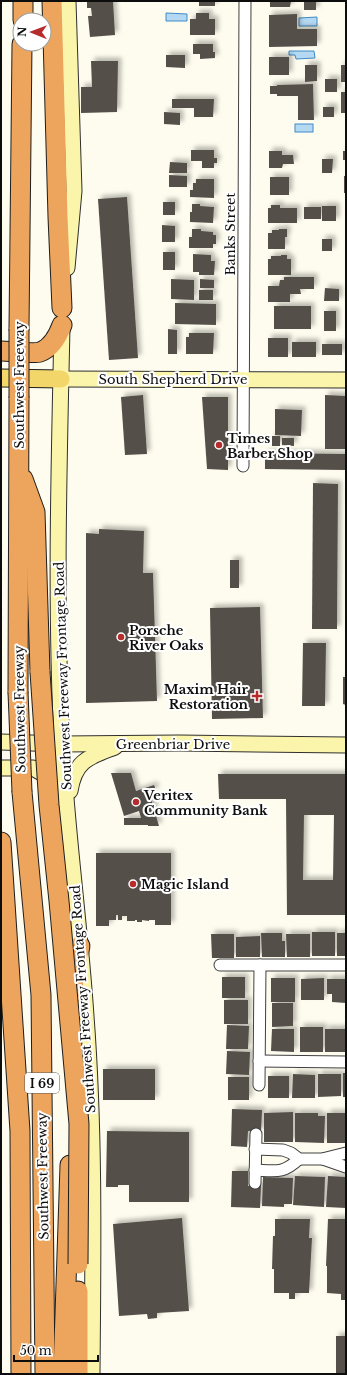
<svg xmlns="http://www.w3.org/2000/svg" width="347" height="1375" viewBox="0 0 347 1375" font-family="'Libre Baskerville',serif">
  <style>
    .water { fill: #b5d9f3; stroke: #3f8bc7 }
    .building { fill: #554f4a; fill-rule: evenodd; filter: url(#shadow) }
    .lines { fill: none; stroke-linecap: round; stroke-linejoin: round }
    .street-casing { stroke: #404040; stroke-width: 13 }
    .secondary-casing { stroke: #2f2f2f; stroke-width: 17 }
    .primary-casing { stroke: #1e1e1e; stroke-width: 19 }
    .highway-casing { stroke: #1e1e1e; stroke-width: 21 }
    .street { stroke: #fff; stroke-width: 11 }
    .secondary { stroke: #fbf5ac; stroke-width: 15 }
    .primary { stroke: #f2d66a; stroke-width: 17 }
    .highway { stroke: #eda45c; stroke-width: 19 }
    .highway-bridge-casing { stroke: #1e1e1e; stroke-width: 21; stroke-linecap: butt }
    .highway-bridge { stroke: #eda45c; stroke-width: 19 }
    .poi-dot { fill: #b62c2d; stroke: #fff; stroke-width: 1.5 }
    .labels { text-anchor: middle; dominant-baseline: central; stroke-width: 4; stroke-linejoin: round; paint-order: stroke }
    .shield { fill: #fff; stroke: #565656; stroke-width: 1 }
    .shield-label { font-size: 12px; font-weight: bold; fill: #0d0d0d }
    .street-label { font-size: 13px; fill: #0d0d0d; stroke: #fff }
    .poi-label { font-size: 13px; font-weight: bold; fill: #0d0d0d; stroke: #fff; text-anchor: start }
  </style>
  <defs>
    <filter id="shadow"><feDropShadow dx="3.5" dy="-3.5" stdDeviation="2" flood-color="#0004"/></filter>
  </defs>
  <rect width="100%" height="100%" fill="#fefcee"/>
  <g class="water">
    <polygon points="166,13 187,14 187,21 166,21"/>
    <polygon points="317,17 317,26 299,26 299,18"/>
    <polygon points="289,51 314,51 315,58 296,59 295,55 289,55"/>
    <rect x="295" y="124" width="18" height="8"/>
  </g>
  <g class="building">
    <polygon points="87,1 113,1 115,35 90,37 88,16 92,16 91,8 87,8"/>
    <rect x="199" y="1" width="16" height="5"/>
    <polygon points="270,1 291,1 290,7 270,7"/>
    <rect x="304" y="1" width="12" height="9"/>
    <polygon points="196,13 209,13 209,19 215,19 215,35 190,35 190,19 196,19"/>
    <polygon points="297,14 297,29 317,29 317,46 269,47 269,15"/>
    <polygon points="193,44 213,44 213,52 215,52 215,58 200,59 200,54 193,54"/>
    <polygon points="166,55 185,55 185,68 166,67"/>
    <rect x="269" y="57" width="20" height="18"/>
    <polygon points="91,61 118,61 117,112 81,113 81,87 92,87"/>
    <polygon points="305,65 317,65 317,81 305,82"/>
    <rect x="341" y="65" width="5" height="17"/>
    <rect x="325" y="79" width="12" height="13"/>
    <polygon points="313,84 314,120 298,120 298,96 277,96 277,94 270,94 270,86 277,86 277,85"/>
    <rect x="341" y="92" width="5" height="21"/>
    <polygon points="172,99 214,99 213,117 194,117 194,108 172,108"/>
    <rect x="323" y="107" width="11" height="10"/>
    <polygon points="164,112 180,113 180,125 164,124"/>
    <polygon points="191,150 214,150 214,158 217,158 217,163 214,163 214,168 202,168 202,161 191,161"/>
    <polygon points="269,151 282,151 282,155 293,155 294,164 283,164 282,168 269,168"/>
    <rect x="343" y="151" width="3" height="9"/>
    <polygon points="322,159 333,159 332,173 322,173"/>
    <polygon points="170,162 187,163 187,173 169,173"/>
    <polygon points="169,175 187,176 187,187 169,187"/>
    <rect x="344" y="176" width="2" height="17"/>
    <rect x="270" y="177" width="19" height="18"/>
    <polygon points="196,179 214,179 214,198 190,197 190,190 193,190 193,183 196,183"/>
    <polygon points="127,197 138,358 109,360 98,199"/>
    <rect x="163" y="202" width="12" height="13"/>
    <polygon points="192,204 200,204 200,206 214,207 213,223 190,222 190,212 192,212"/>
    <polygon points="271,205 280,205 280,208 297,208 297,223 268,223 268,208 271,208"/>
    <rect x="322" y="206" width="14" height="15"/>
    <rect x="304" y="207" width="17" height="12"/>
    <polygon points="162,225 175,226 175,242 162,242"/>
    <polygon points="192,229 201,229 201,231 213,232 213,235 216,235 216,244 213,244 213,248 189,248 189,237 192,237"/>
    <polygon points="279,229 287,229 287,237 285,237 285,249 268,249 268,233 272,233 272,230 279,230"/>
    <rect x="322" y="239" width="10" height="12"/>
    <rect x="163" y="252" width="12" height="18"/>
    <polygon points="193,254 211,255 211,261 215,261 214,275 199,275 199,272 193,272"/>
    <polygon points="281,255 287,255 287,259 291,259 291,275 268,275 268,259 271,259 271,256 281,256"/>
    <polygon points="284,277 314,277 314,289 300,289 301,294 290,294 290,302 268,302 268,286 279,286 280,280 284,280"/>
    <polygon points="171,279 194,280 194,300 171,299"/>
    <polygon points="200,279 214,280 214,288 200,288"/>
    <polygon points="325,288 339,289 339,301 324,301"/>
    <rect x="199" y="290" width="14" height="10"/>
    <polygon points="175,303 216,304 216,325 175,324"/>
    <rect x="274" y="306" width="37" height="23"/>
    <rect x="324" y="311" width="12" height="20"/>
    <polygon points="168,329 177,330 177,354 168,354"/>
    <polygon points="189,333 214,333 213,354 186,354 186,337 189,337"/>
    <rect x="268" y="338" width="20" height="19"/>
    <rect x="292" y="342" width="24" height="15"/>
    <rect x="322" y="344" width="20" height="11"/>
    <polygon points="143,395 147,454 125,455 121,397"/>
    <polygon points="325,395 346,396 346,449 325,449"/>
    <polygon points="202,397 228,397 228,470 207,469"/>
    <polygon points="275,409 302,410 301,436 275,435"/>
    <rect x="272" y="436" width="8" height="10"/>
    <polygon points="282,438 294,438 294,446 282,445"/>
    <polygon points="265,453 346,454 346,470 265,469"/>
    <polygon points="313,483 338,484 337,629 312,629"/>
    <polygon points="99,529 144,531 143,573 153,573 157,701 86,703 86,533 99,534"/>
    <rect x="230" y="560" width="9" height="28"/>
    <polygon points="260,607 263,718 212,719 210,608"/>
    <polygon points="303,643 326,643 325,706 302,706"/>
    <polygon points="343,677 346,677 346,705 343,704"/>
    <polygon points="111,773 131,773 136,791 154,785 156,790 149,792 159,826 148,826 148,825 124,825 124,818 141,818 139,811 124,816"/>
    <path d="M 218,774 L 346,774 L 346,915 L 287,915 L 286,799 L 219,799 ZM 304,815 L 334,815 L 333,880 L 303,880 Z"/>
    <polygon points="96,853 171,853 171,925 155,925 155,920 149,920 149,921 142,920 142,922 137,922 137,920 135,920 135,921 127,921 127,916 122,916 122,920 118,920 118,915 116,915 116,920 109,920 109,926 96,926"/>
    <rect x="312" y="932" width="23" height="24"/>
    <polygon points="261,933 282,933 282,941 285,941 285,957 262,957"/>
    <rect x="337" y="933" width="9" height="23"/>
    <polygon points="211,934 234,934 234,958 212,958"/>
    <polygon points="286,934 310,934 310,957 287,957"/>
    <polygon points="260,936 260,957 236,957 236,937"/>
    <rect x="222" y="977" width="23" height="21"/>
    <rect x="271" y="978" width="24" height="24"/>
    <polygon points="324,978 324,1000 301,1000 301,979"/>
    <polygon points="327,979 346,979 346,1003 332,1002 332,994 327,994"/>
    <rect x="224" y="1000" width="24" height="24"/>
    <polygon points="272,1003 293,1003 293,1026 272,1027"/>
    <polygon points="227,1025 249,1026 248,1049 226,1049"/>
    <rect x="300" y="1027" width="23" height="25"/>
    <polygon points="272,1029 294,1029 294,1052 271,1051"/>
    <rect x="325" y="1029" width="21" height="23"/>
    <polygon points="227,1051 250,1052 249,1075 226,1074"/>
    <rect x="103" y="1069" width="52" height="31"/>
    <rect x="343" y="1073" width="3" height="24"/>
    <polygon points="293,1074 315,1075 315,1098 292,1098"/>
    <polygon points="318,1074 341,1074 341,1096 318,1097"/>
    <rect x="268" y="1076" width="21" height="22"/>
    <rect x="228" y="1077" width="21" height="23"/>
    <polygon points="232,1109 262,1110 261,1132 248,1131 247,1147 231,1146"/>
    <polygon points="293,1112 293,1142 264,1142 264,1113"/>
    <polygon points="295,1113 318,1113 318,1116 325,1116 324,1143 295,1142"/>
    <rect x="327" y="1113" width="19" height="30"/>
    <polygon points="107,1131 189,1132 189,1202 129,1202 129,1185 118,1185 118,1187 106,1187"/>
    <polygon points="232,1171 248,1171 248,1186 261,1186 260,1208 231,1207"/>
    <polygon points="295,1176 325,1177 324,1207 293,1205"/>
    <polygon points="328,1176 346,1177 346,1208 326,1207"/>
    <polygon points="263,1177 293,1178 292,1204 284,1204 284,1207 262,1206"/>
    <polygon points="182,1218 189,1311 157,1313 157,1318 148,1319 147,1314 119,1316 113,1224"/>
    <polygon points="275,1219 310,1219 309,1238 312,1238 309,1293 295,1293 295,1299 289,1299 289,1293 274,1293 274,1269 272,1269 273,1236 275,1236"/>
    <polygon points="328,1219 346,1219 346,1300 341,1300 341,1294 327,1293 327,1266 326,1266"/>
    <rect x="336" y="1336" width="10" height="38"/>
  </g>
  <g class="lines">
    <g class="street-casing">
      <g id="street">
        <polyline points="243,466 245,1"/>
        <polyline points="220,965 346,965"/>
        <polyline points="259,1061 346,1062"/>
        <polyline points="259,1085 260,965"/>
        <polyline points="255,1149 283,1150 291,1153 299,1159 322,1159 346,1153"/>
        <polyline points="323,1159 346,1167"/>
        <path d="M 255,1170 C 276,1171 283,1174 299,1159"/>
        <polyline points="255,1183 256,1134"/>
      </g>
    </g>
    <g class="secondary-casing">
      <g id="secondary">
        <polyline points="67,268 74,191 68,1"/>
        <path d="M 62,327 C 59,466 55,605 62,743 C 67,834 80,925 86,1016 C 95,1135 93,1255 92,1374"/>
        <polyline points="61,379 346,380"/>
        <polyline points="1,742 62,744 179,743 346,745"/>
        <polyline points="1,768 33,768 54,780"/>
        <path d="M 70,791 C 75,760 89,757 115,747"/>
      </g>
    </g>
    <g class="primary-casing">
      <polyline id="primary" points="1,378 61,379"/>
    </g>
    <g class="highway-casing">
      <g id="highway">
        <polyline points="52,1 58,217 62,308"/>
        <polyline points="23,20 23,1"/>
        <polyline points="19,329 22,44"/>
        <path d="M 1,351 C 10,351 33,354 40,352 C 51,348 58,336 62,325"/>
        <polyline points="23,479 35,512 40,672"/>
        <polyline points="18,692 19,398"/>
        <polyline points="22,792 41,995 45,1374"/>
        <polyline points="1,842 20,1131 21,1374"/>
        <polyline points="73,995 74,973 80,946"/>
        <polyline points="78,1291 78,1374"/>
        <polyline points="63,1374 70,1165"/>
      </g>
    </g>
    <use href="#street" class="street"/>
    <use href="#secondary" class="secondary"/>
    <use href="#primary" class="primary"/>
    <use href="#highway" class="highway"/>
    <g class="highway-bridge-casing">
      <g id="highway-bridge">
        <polyline points="19,329 19,398"/>
        <polyline points="40,672 49,805 59,901 79,1124 78,1264"/>
        <polyline points="18,692 22,792"/>
      </g>
    </g>
    <use href="#highway-bridge" class="highway-bridge"/>
  </g>
  <g class="poi-dot">
    <circle cx="219" cy="445" r="4"/>
    <circle cx="121" cy="637" r="4"/>
    <path d="M255 690h4v4h4v4h-4v4h-4v-4h-4v-4h4z"/>
    <circle cx="136" cy="802" r="4"/>
    <circle cx="133" cy="884" r="4"/>
  </g>
  <g class="labels">
    <rect class="shield" x="25" y="1073" width="34" height="20" rx="3"/>
    <g class="shield-label">
      <text x="42" y="1083">I 69</text>
    </g>
    <g class="street-label">
      <text transform="translate(230 234) rotate(-90)">Banks Street</text>
      <text x="173" y="379">South Shepherd Drive</text>
      <text transform="translate(19 385) rotate(-90)">Southwest Freeway</text>
      <text transform="translate(63 676) rotate(-92)">Southwest Freeway Frontage Road</text>
      <text transform="translate(20 709) rotate(-91)">Southwest Freeway</text>
      <text x="173" y="744">Greenbriar Drive</text>
      <text transform="translate(83 999) rotate(-94)">Southwest Freeway Frontage Road</text>
      <text transform="translate(43 1176) rotate(-91)">Southwest Freeway</text>
    </g>
    <g class="poi-label">
      <text x="227" y="438">Times<tspan x="227" dy="15">Barber Shop</tspan></text>
      <text x="129" y="630">Porsche<tspan x="129" dy="15">River Oaks</tspan></text>
      <text x="248" y="689" text-anchor="end">Maxim Hair<tspan x="248" dy="15">Restoration</tspan></text>
      <text x="144" y="795">Veritex<tspan x="144" dy="15">Community Bank</tspan></text>
      <text x="141" y="884">Magic Island</text>
    </g>
  </g>
  <rect width="347" height="1375" fill="none" stroke="#0d0d0d" stroke-width="4"/>
  <g transform="translate(32 32) rotate(271)"><circle r="19" fill="#ffffff" stroke="#9e9e9e"/>
  <path d="M0-3L7 15L0 10L-7 15Z" fill="#b62c2d"/>
  <text y="-6" font-size="11" font-weight="bold" text-anchor="middle" fill="#0d0d0d">N</text>
  </g>
  <path d="M14 1355v6h84v-6" fill="none" stroke="#0d0d0d" stroke-width="2"/>
  <text x="20" y="1355" font-size="12" fill="#0d0d0d" stroke="#ffffff" stroke-width="3" paint-order="stroke">50 m</text>
</svg>
